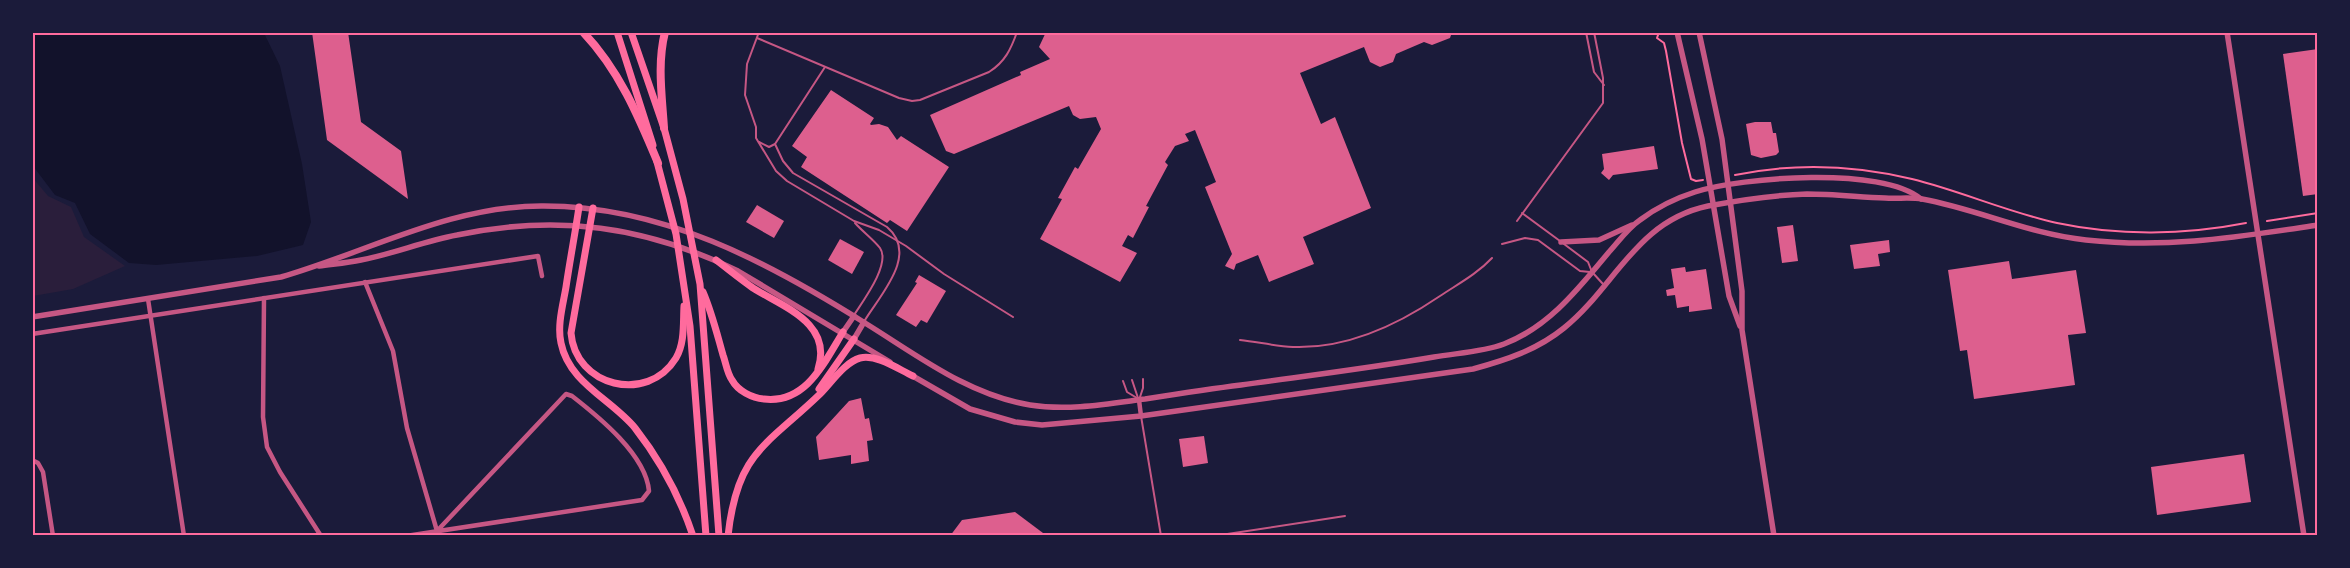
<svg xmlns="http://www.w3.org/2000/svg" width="2350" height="568" viewBox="0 0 2350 568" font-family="'Varela Round',sans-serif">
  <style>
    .green { fill: #2a1e3b }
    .water { fill: #12122b }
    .building { fill: #dd5f8e }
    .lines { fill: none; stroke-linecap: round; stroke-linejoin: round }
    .path { stroke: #ff6b9d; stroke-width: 2 }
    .service { stroke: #c65784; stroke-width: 2 }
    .minor { stroke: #c65784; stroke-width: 4.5 }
    .tertiary { stroke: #c65784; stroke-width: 5.5 }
    .trunk { stroke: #ff6b9d; stroke-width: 7 }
    .motorway { stroke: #ff6b9d; stroke-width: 8 }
    .neatline { fill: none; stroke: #ff6b9d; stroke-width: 2 }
  </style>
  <rect width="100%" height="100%" fill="#1b1b3a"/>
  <polygon class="green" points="32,177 48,196 71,207 84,237 125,266 73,289 33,296"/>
  <polygon class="water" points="33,32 264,33 280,66 302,164 311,222 303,245 257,256 156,265 129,263 90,234 75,203 55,195 33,166"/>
  <g class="building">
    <polygon points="312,32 348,32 361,122 401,151 408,199 327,140"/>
    <polygon points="1046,32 1452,32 1450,38 1432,45 1424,42 1396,54 1393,62 1380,67 1370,62 1364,47 1300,73 1321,124 1335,117 1371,208 1303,237 1314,264 1269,282 1258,255 1236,264 1234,270 1225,266 1232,254 1205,187 1216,182 1195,130 1185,134 1189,141 1175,146 1165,162 1168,165 1146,206 1149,207 1133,238 1128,235 1122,246 1137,253 1120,282 1040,239 1062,199 1058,198 1075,167 1078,169 1101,129 1096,117 1080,119 1073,115 1069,106 954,154 946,151 930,115 1021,75 1020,72 1050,59 1039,47"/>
    <polygon points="2318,49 2318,194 2303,196 2283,54"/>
    <polygon points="831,90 874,118 870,124 871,125 879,124 888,127 897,140 901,136 949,167 907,231 890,220 887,223 801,167 807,157 792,146"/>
    <polygon points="1755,122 1771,122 1773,133 1776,133 1779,152 1776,155 1761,158 1751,155 1746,124"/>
    <polygon points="1654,146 1658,169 1613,175 1609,180 1601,173 1604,169 1602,154"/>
    <polygon points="757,205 784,221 774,238 746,222"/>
    <polygon points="1793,225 1798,261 1782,263 1777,227"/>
    <polygon points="840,239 864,252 852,274 828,260"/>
    <polygon points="1889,240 1890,252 1878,254 1880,266 1854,269 1850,245"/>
    <polygon points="2009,261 2012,279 2076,270 2086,333 2068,335 2075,385 1974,399 1967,350 1960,351 1948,270"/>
    <polygon points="1685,267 1686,272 1706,269 1712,309 1689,312 1689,306 1677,308 1675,295 1667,296 1666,290 1674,288 1671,269"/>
    <polygon points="919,275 946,291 927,323 921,320 916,327 896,315 917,283 915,282"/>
    <polygon points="861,398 865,419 869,418 873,440 867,441 869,461 851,464 851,455 819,460 816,437 849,401"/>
    <polygon points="1204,436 1208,463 1183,467 1179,439"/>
    <polygon points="2244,454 2251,502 2157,515 2151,467"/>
    <polygon points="1015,512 1047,536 950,536 962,520"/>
  </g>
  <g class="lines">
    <g class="path">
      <polyline points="1659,32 1657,38 1664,43 1666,51 1682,143 1691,179 1696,181 1703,180"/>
      <path d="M 1735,175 C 1793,163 1854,165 1912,179 C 1961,191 2007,212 2057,223 C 2118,236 2185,235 2246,223"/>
      <polyline points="2267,221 2318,213"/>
    </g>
    <g class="service">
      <polyline points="759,32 747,64 745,95 756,127 756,138 776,171 787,181 854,221 879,230 906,246 944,274 1013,317"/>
      <polyline points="1586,32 1594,72 1604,85"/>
      <path d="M 757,38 L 899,98 L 912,101 L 920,100 L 989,72 C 1005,62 1011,49 1017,32"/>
      <polyline points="759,142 769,147 775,144 825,67"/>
      <path d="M 775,144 L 783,161 L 793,173 L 887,227 C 919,254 881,294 865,320"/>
      <polyline points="1522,213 1560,241"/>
      <polyline points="1517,221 1603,103 1603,78 1594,32"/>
      <polyline points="1502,244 1525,238 1538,240 1580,271 1590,272"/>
      <polyline points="1564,244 1588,262 1592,272 1603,284"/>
      <path d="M 854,315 C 863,301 891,264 880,248 C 873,239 863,232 855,223"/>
      <path d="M 1240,340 C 1258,342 1275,346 1293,347 C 1346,349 1396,326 1440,296 C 1458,284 1477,274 1492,258"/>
      <polyline points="1132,380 1138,398"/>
      <polyline points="1123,381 1127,392 1137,398"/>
      <polyline points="1140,397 1143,388 1143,379"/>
      <polyline points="1141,416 1161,536"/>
      <polyline points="1214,536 1345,516"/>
    </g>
    <g class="minor">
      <polyline points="365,282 393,351 407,428 437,531 441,536"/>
      <polyline points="264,298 263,417 267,447 280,472 321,536"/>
      <polyline points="148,299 184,536"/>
      <polyline points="32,334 538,256 542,276"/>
      <polyline points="1139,400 1141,416"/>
      <polyline points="32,460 38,463 43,472 53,536"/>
      <path d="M 406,536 L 642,500 L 649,491 C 646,455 599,417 572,396 L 566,394 L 437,531"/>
    </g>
    <g class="tertiary">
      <polyline points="1677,32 1702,139 1729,296 1740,326"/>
      <polyline points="1699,32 1722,139 1742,291 1742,330 1774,536"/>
      <polyline points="2227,32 2304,536"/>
      <polyline points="1561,242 1599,240 1632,225"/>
      <path d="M 319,266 C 333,264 347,263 361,260 C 393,254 424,241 457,235 C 558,214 645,226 738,271 L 890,362"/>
      <path d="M 32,317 L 281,277 C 368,252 451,205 544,206 C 663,206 766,261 865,323 C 917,355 968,395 1030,405 C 1068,411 1107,404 1145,399 C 1177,394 1209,389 1241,385 C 1305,376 1370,368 1434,357 C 1457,353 1483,352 1504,344 C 1549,327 1579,288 1609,252 C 1619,241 1628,228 1640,220 C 1656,208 1676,198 1695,192 C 1742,177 1882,166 1921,199"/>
      <polyline points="843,332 854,316"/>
      <polyline points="854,339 864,322"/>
      <path d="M 911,375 L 970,409 L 1015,422 L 1042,425 L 1141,416 L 1473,369 C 1506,360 1537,350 1564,328 C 1615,287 1636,221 1708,206 C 1740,200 1774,195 1807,194 C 1833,194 1859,197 1885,198 C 1897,199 1910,197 1922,199 C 1977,209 2029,234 2086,240 C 2167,249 2237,237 2318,225"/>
    </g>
    <g class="trunk">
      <polyline points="617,32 653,145"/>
      <polyline points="631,32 664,128 683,199 700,284 719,536"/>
      <polyline points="656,158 676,234 690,326 706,536"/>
      <path d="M 579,207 C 575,234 570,260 566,287 C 563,305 557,325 561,343 C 569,383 611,399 635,428 C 660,460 680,497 693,536"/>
      <path d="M 593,208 L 571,333 C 575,386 647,405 676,358 C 685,343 683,323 684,306"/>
      <path d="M 716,260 C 728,269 740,279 753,288 C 783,307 833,323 818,369"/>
      <path d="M 703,292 C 712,313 717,334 723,355 C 726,363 727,373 732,380 C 738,391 752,398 764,399 C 806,404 824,363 843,332"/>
      <polyline points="819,389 854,339"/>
      <path d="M 728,536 C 737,452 766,446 820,394 C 831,383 845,362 860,358 C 877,354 898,369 913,376"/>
    </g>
    <g class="motorway">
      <path d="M 583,32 C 619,70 638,115 658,163"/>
      <path d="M 664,128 C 662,96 657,64 665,32"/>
    </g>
  </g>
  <rect width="2350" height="568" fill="none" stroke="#1b1b3a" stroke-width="68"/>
  <rect x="34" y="34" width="2282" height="500" class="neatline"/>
</svg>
